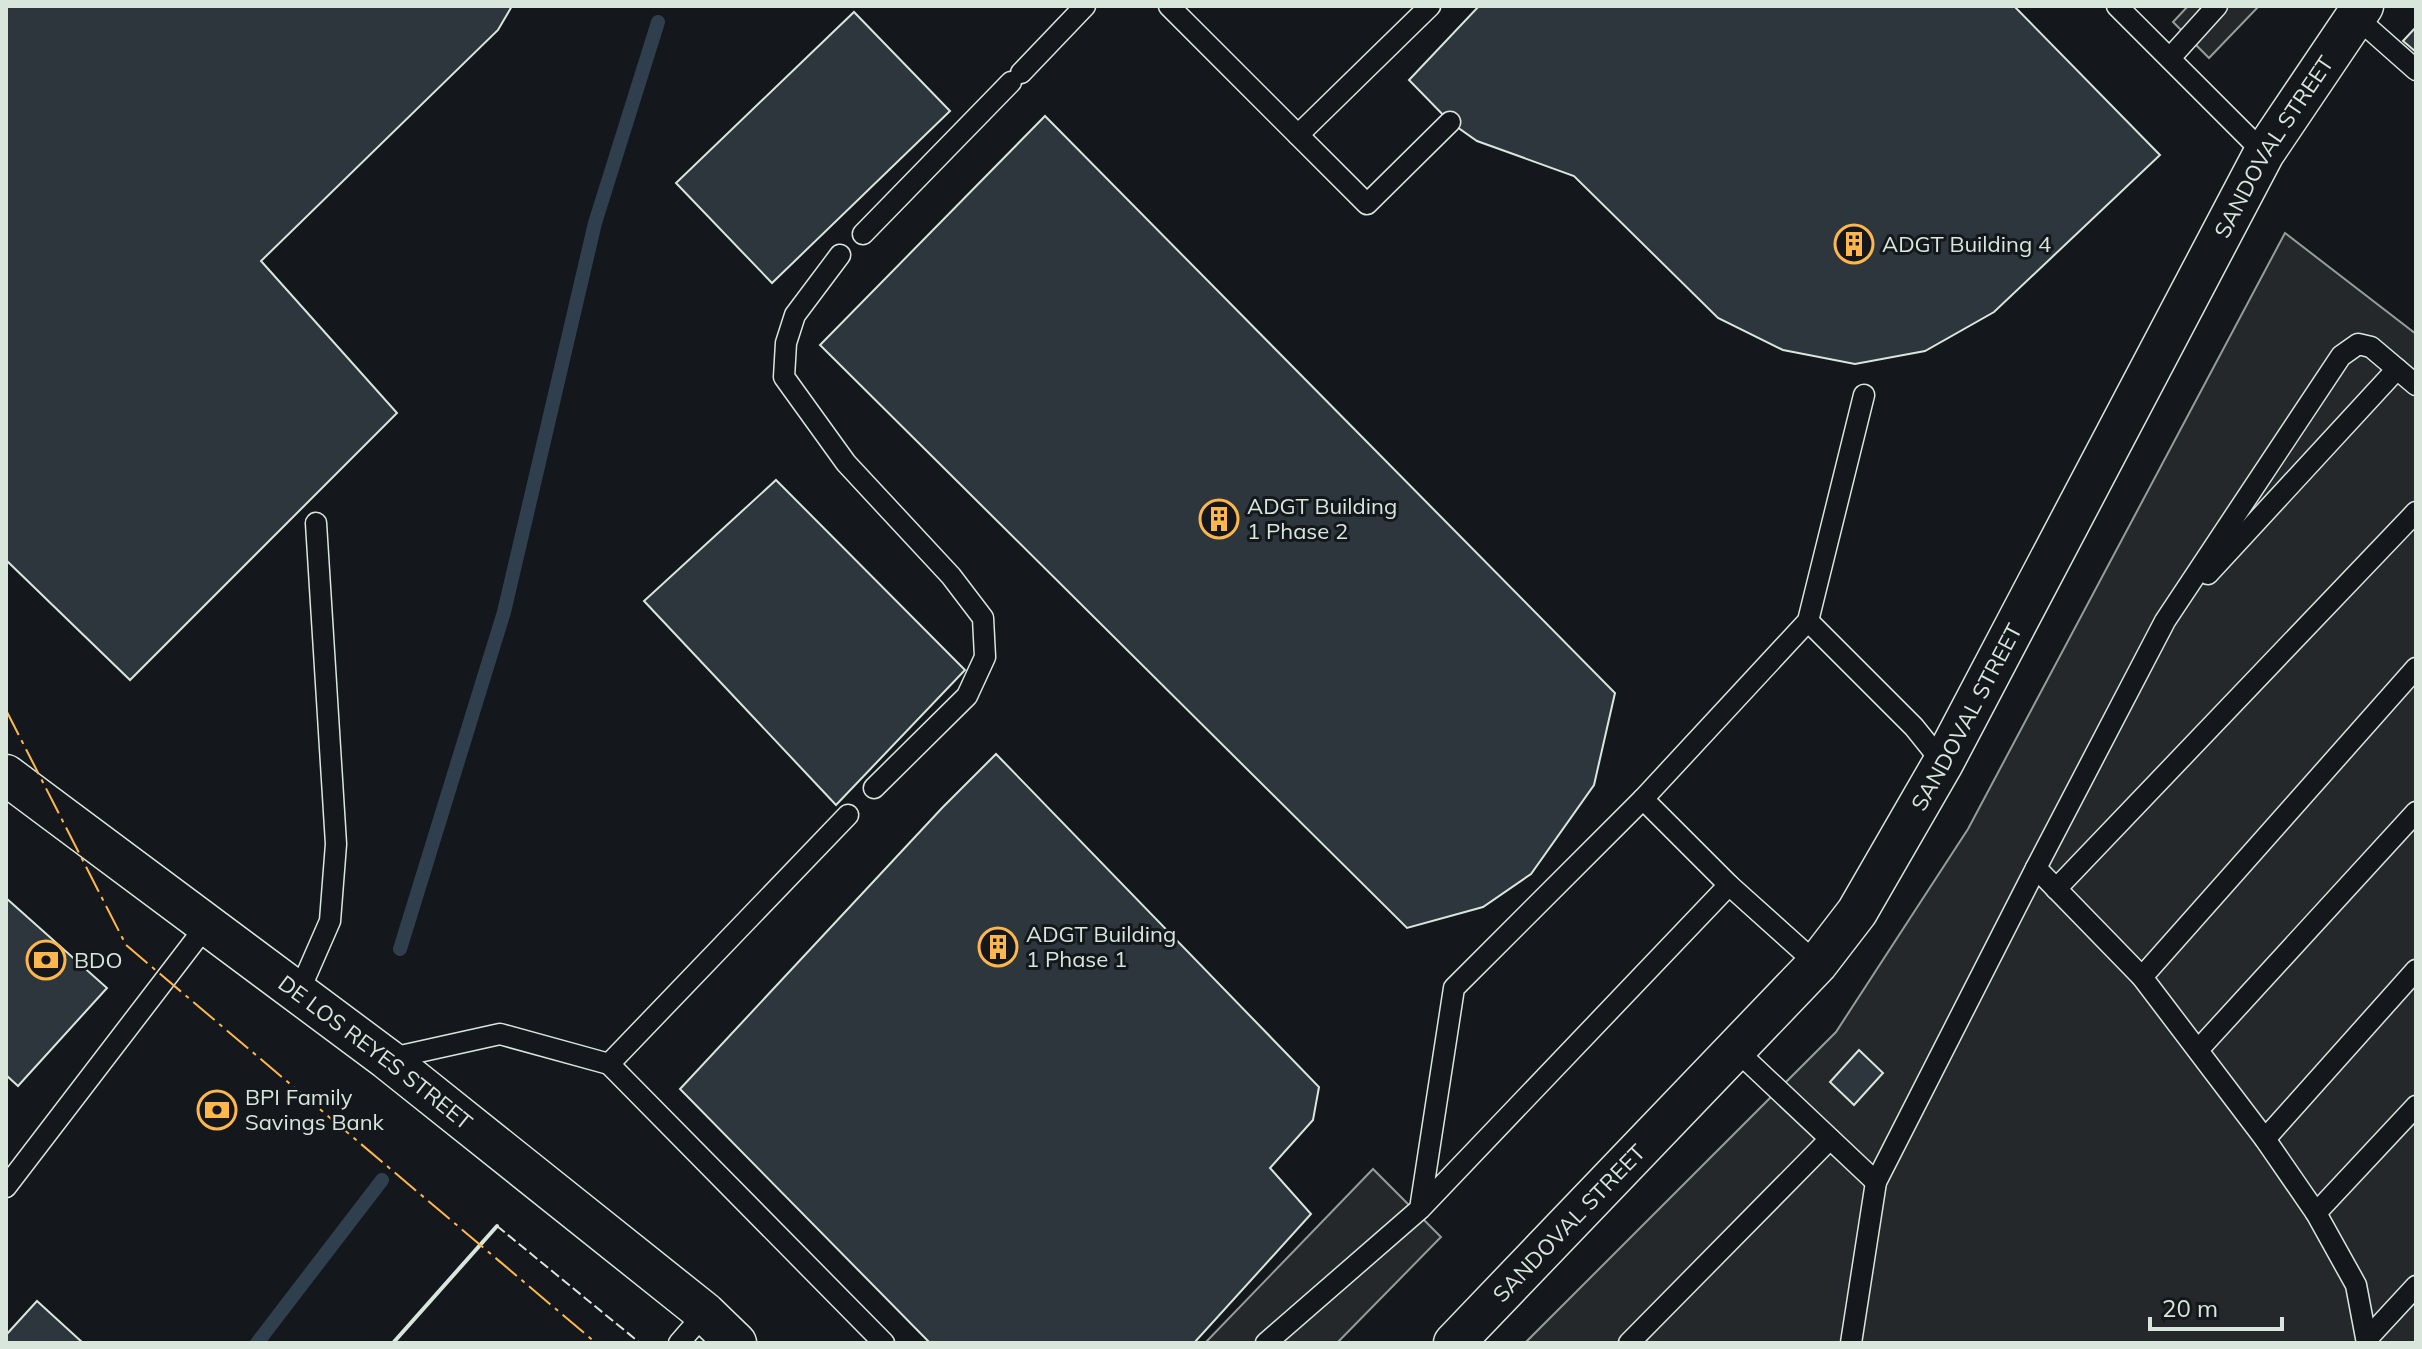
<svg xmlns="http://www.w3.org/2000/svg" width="2422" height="1349" viewBox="0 0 2422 1349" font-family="Mulish,sans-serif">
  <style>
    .parking { fill: #24282b; stroke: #939e99; stroke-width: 2 }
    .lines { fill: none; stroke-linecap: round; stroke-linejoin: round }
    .stream { stroke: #2f3f4d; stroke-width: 14 }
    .building { fill: #2c363c; stroke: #d8e6dc; stroke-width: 2 }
    .service-casing { stroke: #d8e6dc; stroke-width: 23 }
    .minor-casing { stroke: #d8e6dc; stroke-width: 43 }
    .service { stroke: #14181c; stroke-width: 20 }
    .minor { stroke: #14181c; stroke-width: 40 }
    .fence { stroke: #d8e6dc; stroke-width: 2; stroke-dasharray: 10 4; stroke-linecap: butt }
    .wall { stroke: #d8e6dc; stroke-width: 4 }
    .power { stroke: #ffb74d; stroke-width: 2; stroke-dasharray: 28 6 4 6; stroke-linecap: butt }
    .labels { text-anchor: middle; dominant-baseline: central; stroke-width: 6; stroke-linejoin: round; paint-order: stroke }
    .street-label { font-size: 22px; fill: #d8e6dc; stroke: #14181c }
    .poi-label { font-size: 22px; fill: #d8e6dc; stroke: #14181c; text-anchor: start }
  </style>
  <rect width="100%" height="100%" fill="#14181c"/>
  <g class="parking">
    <polygon points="2188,6 2259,6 2209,58 2173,22"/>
    <polygon points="2285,233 2416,334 2416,1343 1525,1343 1836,1032 1968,829"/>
    <polygon points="1373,1169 1441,1237 1337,1343 1205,1343"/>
  </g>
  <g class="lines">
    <g class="stream">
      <polyline points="400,949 504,612 595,223 658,22"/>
      <polyline points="257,1343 382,1180"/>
    </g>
  </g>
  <g class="building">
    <polygon points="6,6 512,6 498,30 261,261 397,413 130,680 6,560"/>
    <polygon points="1479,6 2014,6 2160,155 1994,312 1925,351 1855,364 1783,350 1718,318 1574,176 1477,141 1450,122 1409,80"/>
    <polygon points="854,12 950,111 772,283 676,183"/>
    <polygon points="2416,27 2416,52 2403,41"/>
    <polygon points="1045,116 1615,693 1594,785 1531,874 1483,907 1407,928 820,345"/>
    <polygon points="776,480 965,670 836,805 644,601"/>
    <polygon points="996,754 1319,1087 1313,1120 1270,1168 1311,1214 1194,1343 930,1343 680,1089 942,808"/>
    <polygon points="6,898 107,988 18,1086 6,1075"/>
    <polygon points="1859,1050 1883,1073 1854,1105 1830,1082"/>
    <polygon points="37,1301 83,1343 6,1343 6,1335"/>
  </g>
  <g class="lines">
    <g class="service-casing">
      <g id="service">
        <polyline points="1169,6 1367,204 1450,122"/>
        <polyline points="2117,6 2264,153"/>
        <polyline points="2356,17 2416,70"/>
        <polyline points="2170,58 2217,6"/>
        <polyline points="1021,73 1085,6"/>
        <polyline points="1298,135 1430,6"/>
        <polyline points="863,234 1011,82"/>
        <polyline points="840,255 795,315 786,343 784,377 846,463 951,576 983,618 985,657 967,696 874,788"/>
        <polyline points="2208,574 2397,369"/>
        <polyline points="1808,621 1914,727 1943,763"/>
        <polyline points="1643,799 1808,621 1864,395"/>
        <polyline points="2036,868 2142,977 2265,1139 2316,1213 2356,1285 2367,1343"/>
        <polyline points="1729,885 1817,964"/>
        <polyline points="2056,889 2416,512"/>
        <polyline points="2142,977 2416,668"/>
        <polyline points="298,994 330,921 336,844 316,523"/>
        <polyline points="1736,1050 1876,1182"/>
        <polyline points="2198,1050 2416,812"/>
        <polyline points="387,1059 500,1034 609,1064 848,815"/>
        <polyline points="609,1064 884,1343"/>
        <polyline points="2265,1139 2416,970"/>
        <polyline points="6,1187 206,926"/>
        <polyline points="2316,1213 2416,1106"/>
        <polyline points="2367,1339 2416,1286"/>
        <polyline points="679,1343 705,1313"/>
        <polyline points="1266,1343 1420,1209 1729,885 1643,799 1454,988 1420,1209"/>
        <polyline points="1629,1343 1830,1139"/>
        <polyline points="1851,1343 1876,1182 2036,868 2165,621 2341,356 2358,344 2371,347 2416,385"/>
      </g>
    </g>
    <g class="minor-casing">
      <g id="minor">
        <path id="s1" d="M 6,775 L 387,1059 L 705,1313 L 736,1343"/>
        <path id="s2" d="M 1454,1343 L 1817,964 L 1857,912 L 1943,763 L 2264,153 L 2363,6"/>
      </g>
    </g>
    <use href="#service" class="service"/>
    <use href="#minor" class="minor"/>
    <polyline class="fence" points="497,1226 640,1343"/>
    <polyline class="wall" points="393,1343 497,1226"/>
    <polyline class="power" points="6,710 126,945 596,1343"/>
  </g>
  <defs>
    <g id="building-ring" transform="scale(2)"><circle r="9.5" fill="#14181c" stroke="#ffb74d" stroke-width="1.5"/><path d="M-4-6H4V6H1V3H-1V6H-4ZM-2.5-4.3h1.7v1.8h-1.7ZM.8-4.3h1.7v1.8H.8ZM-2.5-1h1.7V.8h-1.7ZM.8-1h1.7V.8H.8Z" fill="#ffb74d"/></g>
    <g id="bank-ring" transform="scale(2)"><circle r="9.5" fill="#14181c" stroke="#ffb74d" stroke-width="1.5"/><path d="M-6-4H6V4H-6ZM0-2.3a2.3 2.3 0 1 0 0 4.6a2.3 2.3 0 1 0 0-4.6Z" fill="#ffb74d"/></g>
  </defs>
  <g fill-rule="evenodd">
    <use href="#building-ring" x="1854" y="244"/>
    <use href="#building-ring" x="1219" y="519"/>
    <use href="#building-ring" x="998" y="947"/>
    <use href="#bank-ring" x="46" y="960"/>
    <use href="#bank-ring" x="217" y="1110"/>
  </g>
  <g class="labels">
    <g class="street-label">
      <text stroke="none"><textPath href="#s2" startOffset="1462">SANDOVAL STREET</textPath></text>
      <text stroke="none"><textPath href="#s2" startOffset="814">SANDOVAL STREET</textPath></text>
      <text stroke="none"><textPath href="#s1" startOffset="462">DE LOS REYES STREET</textPath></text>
      <text stroke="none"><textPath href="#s2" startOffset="166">SANDOVAL STREET</textPath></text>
    </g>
    <g class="poi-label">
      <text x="1882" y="244">ADGT Building 4</text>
      <text x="1247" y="506">ADGT Building<tspan x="1247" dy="25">1 Phase 2</tspan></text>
      <text x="1026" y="934">ADGT Building<tspan x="1026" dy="25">1 Phase 1</tspan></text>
      <text x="74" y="960">BDO</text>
      <text x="245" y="1097">BPI Family<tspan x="245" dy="25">Savings Bank</tspan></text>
    </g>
  </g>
  <rect width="2422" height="1349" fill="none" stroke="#d8e6dc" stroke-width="16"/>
  <path d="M2150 1317v12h132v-12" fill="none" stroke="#d8e6dc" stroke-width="4"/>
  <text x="2162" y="1317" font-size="24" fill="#d8e6dc" stroke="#14181c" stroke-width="6" paint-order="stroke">20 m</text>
</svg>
